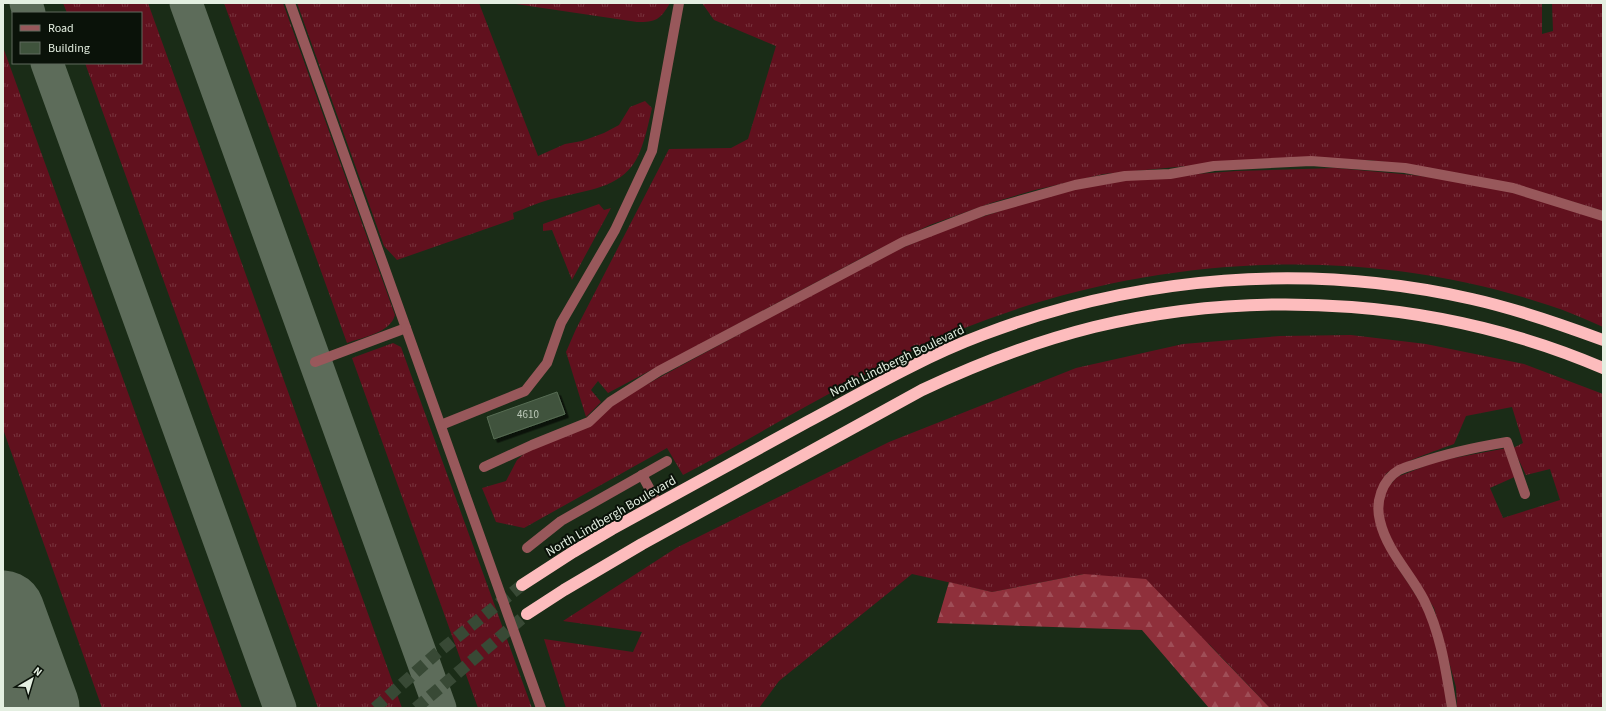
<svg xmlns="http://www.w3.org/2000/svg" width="1606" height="711" viewBox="0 0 1606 711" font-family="'Source Sans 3',sans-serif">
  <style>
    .grass { fill: url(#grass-tufts) }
    .forest { fill: url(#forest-firs) }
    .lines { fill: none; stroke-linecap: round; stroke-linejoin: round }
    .taxiway { stroke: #5d6c5a; stroke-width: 33 }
    .runway { stroke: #5d6c5a; stroke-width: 83 }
    .building { fill: #3f533c; stroke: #586d54; filter: url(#shadow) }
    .highway-tunnel { stroke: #384935; stroke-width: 12; stroke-dasharray: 12 6; stroke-linecap: butt }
    .minor { stroke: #98585b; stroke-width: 10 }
    .highway { stroke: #fdbcbd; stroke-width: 12 }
    .labels { text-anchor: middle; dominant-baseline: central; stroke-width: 4; stroke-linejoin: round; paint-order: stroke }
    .number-label { font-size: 11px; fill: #bbc8b8 }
    .street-label { font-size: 13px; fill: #e4efe1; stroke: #0a1209 }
  </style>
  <defs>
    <pattern id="grass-tufts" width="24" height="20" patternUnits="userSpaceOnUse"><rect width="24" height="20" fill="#61111e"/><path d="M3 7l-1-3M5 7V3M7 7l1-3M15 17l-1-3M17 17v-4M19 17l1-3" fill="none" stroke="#78343e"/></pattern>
    <pattern id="forest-firs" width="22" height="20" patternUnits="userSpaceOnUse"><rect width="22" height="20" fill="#8f303b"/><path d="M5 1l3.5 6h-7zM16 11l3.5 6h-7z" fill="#9f4e57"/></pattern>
    <filter id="shadow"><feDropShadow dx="3.5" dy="3.5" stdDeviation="0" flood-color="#0009"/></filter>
  </defs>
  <rect width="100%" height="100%" fill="#1a2c17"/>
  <g class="grass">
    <polygon points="63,3 148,3 402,708 318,708 85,63 141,63 141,13 67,13"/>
    <path d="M 224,3 L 283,3 L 395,315 C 390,333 363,337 347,343 Z"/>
    <path d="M 297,3 L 479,3 L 538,156 L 565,144 L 582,141 L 604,133 L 619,125 L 630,107 L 645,101 L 652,108 C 648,125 643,152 632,166 C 614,189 583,191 556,198 C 541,201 527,208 513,213 L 514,219 L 397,260 L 384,246 Z"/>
    <path d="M 509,3 L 670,3 C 660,20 656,22 637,22 Z"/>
    <polygon points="702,3 1542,3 1542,34 1553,31 1552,3 1603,3 1603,211 1521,186 1412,165 1368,160 1259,159 1104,174 1035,190 991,203 930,225 875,251 608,393 598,381 591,390 601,402 586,417 566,352 576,329 669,149 731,148 748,139 776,46 714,20"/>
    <polygon points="3,47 242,708 102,708 3,429"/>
    <path d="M 1335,168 C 1380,172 1424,175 1468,183 C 1514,191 1559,206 1603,220 L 1603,327 C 1585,319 1567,311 1548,305 C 1357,241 1141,255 955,332 C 861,371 773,427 683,475 L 667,448 L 524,528 L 496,522 L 482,488 L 506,481 L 517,460 L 529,449 L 608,409 L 629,394 L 883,256 L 954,226 L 1046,196 L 1119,180 L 1236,171 Z"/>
    <polygon points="599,204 604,210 611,208 572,280 552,230 543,231 543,224"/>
    <path d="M 1351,335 L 1426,344 L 1524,364 L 1603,394 L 1603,708 L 1457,708 L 1456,687 L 1434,608 L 1389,539 L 1382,512 L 1384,492 L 1397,477 L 1438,461 L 1507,448 L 1519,475 L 1490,488 L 1503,518 L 1560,500 L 1550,469 L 1526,475 L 1513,448 L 1523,443 L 1512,407 L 1466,416 L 1454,444 C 1438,450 1399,463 1387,473 C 1384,476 1382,482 1380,486 C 1358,527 1408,576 1425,611 C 1440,640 1444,676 1447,708 L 1270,708 L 1209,644 L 1084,574 L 992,592 L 912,574 L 779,681 L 759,708 L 566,708 L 544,639 L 633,652 L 642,632 L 563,621 L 676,548 L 889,442 L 1076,368 L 1183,344 L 1280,336 Z"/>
    <polygon points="393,343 401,347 410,372 532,708 478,708 352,358"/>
  </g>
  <polygon class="forest" points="1084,574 1146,579 1270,708 1209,708 1142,630 937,623 949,582 992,592"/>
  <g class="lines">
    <g class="taxiway">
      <polyline points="26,3 29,13"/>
      <polyline points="186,3 440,708"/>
      <polyline points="47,63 280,708"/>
    </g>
    <polyline class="runway" points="3,612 38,708"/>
  </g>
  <polygon class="building" points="557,392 565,414 494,439 487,417"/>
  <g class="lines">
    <g class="highway-tunnel">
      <polyline points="375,708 436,654 522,585"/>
      <polyline points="416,708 527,614"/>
    </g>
    <g class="minor">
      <polyline points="290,3 406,328 315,362"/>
      <polyline points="406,328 541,708"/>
      <polyline points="441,425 525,391 547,363 561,323 615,230 652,151 679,3"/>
      <polyline points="484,467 532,445 589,422 610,402 659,371 903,242 983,211 1075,185 1125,176 1170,174 1214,166 1311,161 1405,168 1513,188 1603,216"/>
      <polyline points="642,475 658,504"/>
      <polyline points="527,548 561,521 667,461"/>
      <path d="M 1452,708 C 1446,671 1441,634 1424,600 C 1410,573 1387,551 1380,521 C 1375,502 1382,480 1399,470 C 1405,467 1413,465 1419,463 C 1448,453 1477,447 1507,442 L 1525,494"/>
    </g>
    <g class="highway">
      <path d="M 522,585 L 573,552 L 612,529 C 677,493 742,458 807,422 C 865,391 921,358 982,335 C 1138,275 1309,262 1472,299 C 1517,309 1560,324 1603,340"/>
      <path d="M 527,614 L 564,590 L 642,544 L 922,390 C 977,364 1034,342 1094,327 C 1261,287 1444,300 1603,368"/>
    </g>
  </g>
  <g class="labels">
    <g class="number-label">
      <text x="528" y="414">4610</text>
    </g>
    <g class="street-label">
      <text transform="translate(897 361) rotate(-26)">North Lindbergh Boulevard</text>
      <text transform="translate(611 516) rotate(-30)">North Lindbergh Boulevard</text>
    </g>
  </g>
  <rect width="1606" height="711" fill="none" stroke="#e4efe1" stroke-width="8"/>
  <rect x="12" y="12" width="130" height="52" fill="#0a1209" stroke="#616a5f"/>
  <rect x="20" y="25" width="20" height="6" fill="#98585b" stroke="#616a5f"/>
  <text x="48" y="32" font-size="12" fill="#e4efe1">Road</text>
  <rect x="20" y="42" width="20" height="12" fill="#3f533c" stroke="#616a5f"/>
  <text x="48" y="52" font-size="12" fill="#e4efe1">Building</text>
  <g transform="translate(32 679) rotate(38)" stroke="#0a1209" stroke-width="3" paint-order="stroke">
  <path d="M0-3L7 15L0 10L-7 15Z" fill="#e4efe1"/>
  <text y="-6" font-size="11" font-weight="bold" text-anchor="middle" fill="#e4efe1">N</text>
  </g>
</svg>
